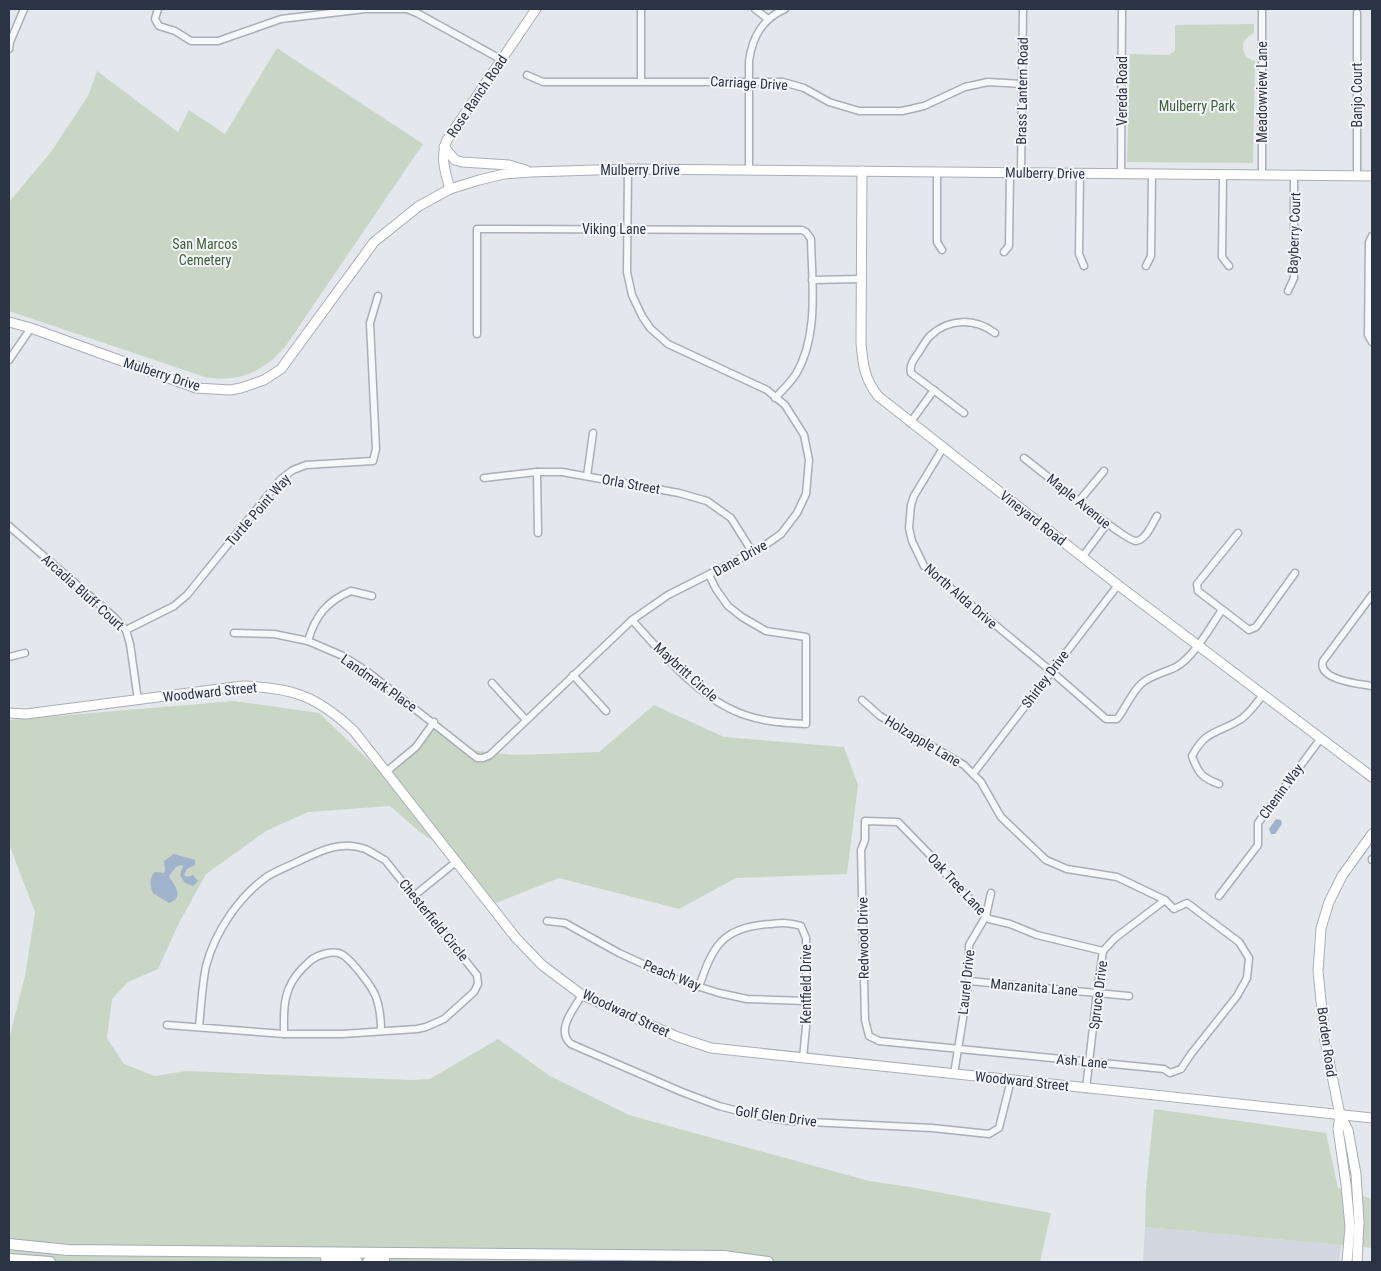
<svg xmlns="http://www.w3.org/2000/svg" width="1381" height="1271" viewBox="0 0 1381 1271" font-family="'Roboto Condensed',sans-serif">
  <style>
    .built { fill: #d2d6de }
    .green { fill: #c9d6c5 }
    .water { fill: #9fb4cc }
    .lines { fill: none; stroke-linecap: round; stroke-linejoin: round }
    .street-casing { stroke: #a9aeb7; stroke-width: 9 }
    .secondary-casing { stroke: #a9aeb7; stroke-width: 11 }
    .primary-casing { stroke: #a3abb8; stroke-width: 12 }
    .street { stroke: #f7f8fa; stroke-width: 6 }
    .secondary { stroke: #fff; stroke-width: 9 }
    .primary { stroke: #fff; stroke-width: 10 }
    .labels { text-anchor: middle; dominant-baseline: central; stroke-width: 4; stroke-linejoin: round; paint-order: stroke }
    .street-label { font-size: 14px; fill: #2b3445; stroke: #f4f6f9 }
    .park-label { font-size: 14px; fill: #3f6138; stroke: #f4f6f9 }
  </style>
  <rect width="100%" height="100%" fill="#e4e7ec"/>
  <polygon class="built" points="1145,1227 1341,1245 1339,1262 1143,1262"/>
  <g class="green">
    <path d="M 1254,24 L 1254,33 C 1242,39 1241,46 1246,57 L 1255,61 L 1253,163 L 1127,162 L 1130,54 L 1169,55 L 1175,51 L 1175,25 Z"/>
    <path d="M 277,48 L 423,144 L 285,347 C 262,372 240,383 205,377 L 9,311 L 9,202 L 51,152 L 88,96 L 97,71 L 178,132 L 189,110 L 225,134 Z"/>
    <polygon points="234,701 319,713 401,791 386,772 412,751 434,723 469,750 515,755 599,752 654,705 724,737 844,747 858,785 847,874 736,878 679,909 559,878 496,903 450,852 421,833 390,806 308,812 266,831 206,874 179,923 158,969 128,982 112,999 107,1038 124,1064 155,1076 186,1071 411,1080 430,1079 498,1039 550,1076 629,1115 869,1181 910,1187 1051,1213 1040,1262 9,1262 9,1039 25,976 35,912 9,844 9,720"/>
    <polygon points="1154,1109 1326,1133 1338,1188 1372,1199 1372,1248 1145,1227 1146,1188"/>
  </g>
  <g class="water">
    <polygon points="1276,819 1281,820 1282,824 1275,834 1271,834 1269,829"/>
    <path d="M 174,854 L 195,860 L 195,865 L 187,869 L 184,875 L 187,877 L 193,875 L 198,881 L 193,886 L 185,883 L 180,875 L 183,866 L 181,865 L 176,867 L 169,876 C 173,884 186,897 169,903 L 153,893 C 150,887 149,876 155,872 L 164,873 L 165,870 L 164,861 Z"/>
  </g>
  <g class="lines">
    <g class="street-casing">
      <g id="street">
        <polyline points="158,9 155,19 159,26 175,31 191,41 218,41 281,19 365,9 407,9 417,13 502,60"/>
        <polyline points="755,9 768,19"/>
        <polyline points="1262,9 1262,175"/>
        <polyline points="9,49 10,42 24,9"/>
        <polyline points="527,75 543,82 783,82 804,88 829,102 859,111 902,111 924,106 965,87 988,82 1022,84"/>
        <polyline points="641,81 641,9"/>
        <path d="M 749,170 L 749,61 C 752,38 763,18 785,9"/>
        <polyline points="937,172 937,242 942,250"/>
        <polyline points="1021,173 1023,9"/>
        <polyline points="1080,173 1079,254 1084,266"/>
        <polyline points="1121,174 1122,9"/>
        <polyline points="1223,175 1222,257 1229,266"/>
        <polyline points="1357,176 1357,13"/>
        <polyline points="1372,236 1369,242 1368,335 1372,342"/>
        <polyline points="1004,252 1009,246 1010,173"/>
        <polyline points="1146,266 1151,256 1152,174"/>
        <polyline points="812,280 861,279"/>
        <polyline points="1288,291 1294,278 1294,175"/>
        <path d="M 477,334 L 477,229 L 802,230 L 806,232 L 811,239 C 812,283 819,335 796,374 C 790,383 783,390 775,398"/>
        <polyline points="9,360 31,328"/>
        <path d="M 964,413 L 911,373 C 909,365 914,359 919,352 C 922,347 926,340 930,336 C 949,318 975,318 995,333"/>
        <polyline points="910,423 934,390"/>
        <path d="M 943,448 L 914,496 L 911,505 L 909,528 L 912,541 L 924,566 L 1051,671 L 1106,719 L 1117,719 C 1125,709 1132,692 1141,684 C 1151,675 1164,673 1176,667 C 1194,657 1210,627 1222,610"/>
        <path d="M 1024,458 C 1039,469 1126,542 1136,541 C 1146,540 1152,524 1157,516"/>
        <polyline points="537,472 538,533"/>
        <polyline points="587,476 593,433"/>
        <polyline points="484,478 537,472 562,472 679,493 707,501 731,518 753,553"/>
        <polyline points="1079,501 1104,471"/>
        <polyline points="9,526 114,617 126,630 130,644 138,700"/>
        <polyline points="1238,533 1197,584 1198,591 1249,630 1256,627 1295,573"/>
        <polyline points="1083,556 1107,524"/>
        <path d="M 1372,595 L 1323,661 C 1317,680 1360,684 1372,686"/>
        <path d="M 632,620 C 663,654 700,700 745,715 C 765,722 785,723 806,724 L 806,637 L 766,631 L 742,617 L 728,606 L 716,589 L 709,575"/>
        <polyline points="126,630 174,606 187,595 281,479 293,470 306,465 373,461 376,449 370,323 378,296"/>
        <polyline points="234,633 274,634 308,641 343,656 368,672 477,758 483,758 490,755 632,620 668,595 761,548 781,534 797,513 806,494 809,460 804,435 785,405 767,390 668,344 650,328 642,316 632,295 627,272 628,169"/>
        <path d="M 308,641 C 315,616 327,601 351,591 L 372,596"/>
        <polyline points="9,657 25,653"/>
        <polyline points="573,675 606,711"/>
        <polyline points="492,683 526,720"/>
        <polyline points="862,700 880,716 964,765 981,782 1001,817 1046,860 1067,869 1117,877 1165,900 1174,909 1187,903 1239,942 1249,958 1247,978 1237,996 1191,1054 1181,1069 1170,1073 1164,1069 879,1041 869,1036 865,1020 861,850 865,840 865,821 898,822 933,858 941,869 989,919 1010,924 1037,935 1103,951"/>
        <polyline points="386,772 416,747 434,722"/>
        <polyline points="973,774 1118,585"/>
        <path d="M 1219,784 C 1202,778 1198,773 1192,756 C 1206,730 1216,734 1238,721 C 1248,716 1256,703 1263,695"/>
        <polyline points="1372,859 1372,860"/>
        <polyline points="415,895 457,861"/>
        <polyline points="1219,896 1258,845 1258,823 1321,738"/>
        <polyline points="547,921 565,923 619,953 678,980 719,993 747,999 806,1001"/>
        <polyline points="969,981 1129,996"/>
        <path d="M 699,987 C 713,945 723,927 770,924 C 781,923 790,922 801,926 L 806,938 L 806,1027 L 803,1058"/>
        <path d="M 582,995 C 574,1009 555,1030 571,1044 L 682,1092 L 719,1106 L 758,1116 L 789,1121 L 932,1128 L 989,1134 L 999,1128 L 1011,1080"/>
        <path d="M 167,1025 L 284,1034 L 342,1034 L 417,1029 L 426,1027 L 444,1019 L 474,992 L 478,984 L 477,975 L 385,860 C 379,857 372,852 365,849 C 342,840 320,851 299,861 C 289,866 278,870 268,876 C 239,896 215,932 206,966 C 202,986 201,1007 199,1027"/>
        <path d="M 284,1034 C 284,1019 283,1002 289,988 C 293,978 302,968 310,961 C 317,955 334,949 343,955 C 352,961 372,986 376,997 C 380,1008 381,1020 381,1031"/>
        <polyline points="954,1074 969,981 969,945 986,916 991,893"/>
        <polyline points="1086,1089 1097,992 1103,951 1115,938 1165,900"/>
      </g>
    </g>
    <g class="secondary-casing">
      <g id="secondary">
        <polyline points="444,147 455,160 462,162 509,165 526,170"/>
        <path d="M 862,171 L 861,343 C 863,365 864,378 878,396 L 1118,585 L 1372,777"/>
        <path d="M 450,189 C 445,171 440,158 447,140 L 536,9"/>
        <polyline points="9,322 31,328 196,388 230,390 241,388 264,380 281,369 374,242 419,206 450,189 479,180 504,174 531,172 628,169 1372,176"/>
        <path d="M 9,713 L 26,714 L 243,686 C 293,688 317,696 354,731 L 516,938 L 542,965 L 582,995 L 678,1037 L 711,1048 L 1372,1118"/>
        <polyline points="1340,1115 1348,1130 1356,1174 1359,1222 1357,1262"/>
        <polyline points="1347,1262 1350,1227 1346,1184 1338,1129 1340,1115 1325,1041 1318,971 1321,928 1329,902 1342,876 1372,834"/>
      </g>
    </g>
    <g class="primary-casing">
      <g id="primary">
        <polyline points="9,1244 68,1250 724,1256 768,1262"/>
        <polyline points="326,1258 354,1260 357,1262"/>
        <polyline points="9,1259 50,1262"/>
        <polyline points="368,1262 372,1260 384,1260"/>
      </g>
    </g>
    <use href="#street" class="street"/>
    <use href="#secondary" class="secondary"/>
    <use href="#primary" class="primary"/>
  </g>
  <g class="labels">
    <g class="street-label">
      <text transform="translate(749 83) rotate(3)">Carriage Drive</text>
      <text transform="translate(1022 91) rotate(-89)">Brass Lantern Road</text>
      <text transform="translate(1122 91) rotate(-90)">Vereda Road</text>
      <text transform="translate(1262 92) rotate(-90)">Meadowview Lane</text>
      <text transform="translate(1357 95) rotate(-90)">Banjo Court</text>
      <text transform="translate(477 96) rotate(-56)">Rose Ranch Road</text>
      <text x="640" y="170">Mulberry Drive</text>
      <text transform="translate(1045 173) rotate(1)">Mulberry Drive</text>
      <text x="614" y="229">Viking Lane</text>
      <text transform="translate(1294 233) rotate(-88)">Bayberry Court</text>
      <text transform="translate(162 374) rotate(18)">Mulberry Drive</text>
      <text transform="translate(631 484) rotate(10)">Orla Street</text>
      <text transform="translate(1079 501) rotate(39)">Maple Avenue</text>
      <text transform="translate(258 510) rotate(-49)">Turtle Point Way</text>
      <text transform="translate(1033 518) rotate(38)">Vineyard Road</text>
      <text transform="translate(740 558) rotate(-29)">Dane Drive</text>
      <text transform="translate(83 592) rotate(42)">Arcadia Bluff Court</text>
      <text transform="translate(961 596) rotate(41)">North Alda Drive</text>
      <text transform="translate(686 672) rotate(42)">Maybritt Circle</text>
      <text transform="translate(1045 679) rotate(-53)">Shirley Drive</text>
      <text transform="translate(379 683) rotate(35)">Landmark Place</text>
      <text transform="translate(210 692) rotate(-6)">Woodward Street</text>
      <text transform="translate(923 741) rotate(31)">Holzapple Lane</text>
      <text transform="translate(1281 791) rotate(-54)">Chenin Way</text>
      <text transform="translate(957 884) rotate(47)">Oak Tree Lane</text>
      <text transform="translate(434 920) rotate(51)">Chesterfield Circle</text>
      <text transform="translate(863 938) rotate(-91)">Redwood Drive</text>
      <text transform="translate(672 975) rotate(22)">Peach Way</text>
      <text transform="translate(966 982) rotate(-84)">Laurel Drive</text>
      <text transform="translate(806 984) rotate(-90)">Kentfield Drive</text>
      <text transform="translate(1034 987) rotate(5)">Manzanita Lane</text>
      <text transform="translate(1098 995) rotate(-83)">Spruce Drive</text>
      <text transform="translate(626 1013) rotate(25)">Woodward Street</text>
      <text transform="translate(1327 1042) rotate(82)">Borden Road</text>
      <text transform="translate(1082 1061) rotate(5)">Ash Lane</text>
      <text transform="translate(1022 1081) rotate(6)">Woodward Street</text>
      <text transform="translate(776 1116) rotate(8)">Golf Glen Drive</text>
    </g>
    <g class="park-label">
      <text x="1197" y="106">Mulberry Park</text>
      <text x="205" y="244">San Marcos<tspan x="205" dy="16">Cemetery</tspan></text>
    </g>
  </g>
  <rect width="1381" height="1271" fill="none" stroke="#2b3445" stroke-width="20"/>
</svg>
